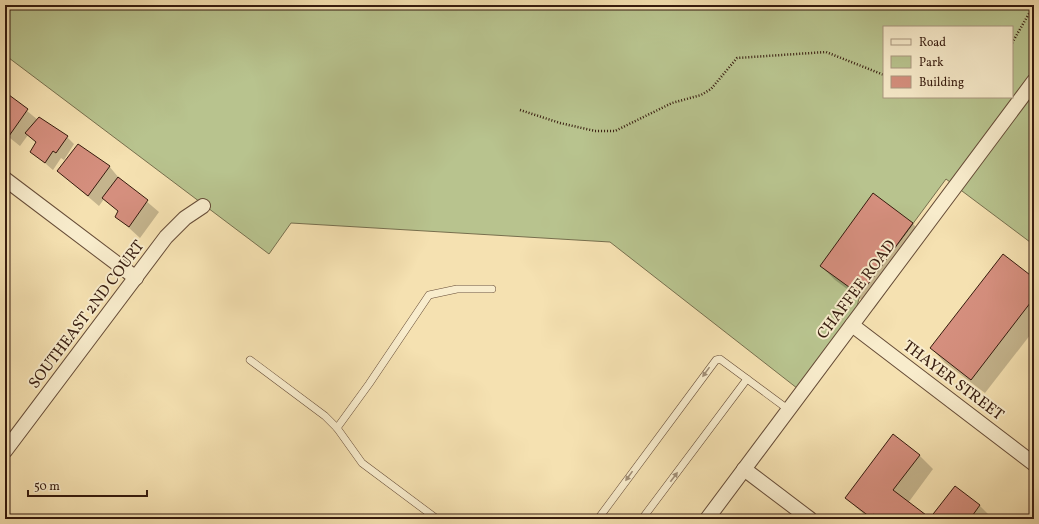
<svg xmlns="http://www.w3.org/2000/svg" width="1039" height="524" viewBox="0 0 1039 524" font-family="Vollkorn,serif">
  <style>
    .green { fill: #b8c38e; stroke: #776f4e; fill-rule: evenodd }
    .shadow { fill: #0003 }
    .building { fill: #d58f7e; stroke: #361b0e }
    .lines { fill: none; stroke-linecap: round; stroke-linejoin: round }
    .lane-casing { stroke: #664c37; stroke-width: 8 }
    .street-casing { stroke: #664c37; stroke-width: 16 }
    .path { stroke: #361b0e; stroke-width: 2.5; stroke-dasharray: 1 2; stroke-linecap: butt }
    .lane { stroke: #f8eccc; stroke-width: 7 }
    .street { stroke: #f8eccc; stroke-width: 14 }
    .oneway { fill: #a18e76 }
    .labels { text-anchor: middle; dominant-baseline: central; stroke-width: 4; stroke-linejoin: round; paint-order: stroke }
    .street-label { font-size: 16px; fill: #361b0e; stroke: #f8eccc }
  </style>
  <rect width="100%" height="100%" fill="#f5e1b1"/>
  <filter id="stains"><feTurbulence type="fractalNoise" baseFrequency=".005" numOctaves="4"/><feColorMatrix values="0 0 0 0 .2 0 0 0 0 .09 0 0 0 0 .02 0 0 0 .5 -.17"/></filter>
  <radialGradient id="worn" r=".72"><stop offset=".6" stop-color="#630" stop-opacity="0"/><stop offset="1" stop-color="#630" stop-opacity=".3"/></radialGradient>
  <path class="green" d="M 5,5 L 1034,5 L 1034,245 L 946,179 L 860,295 L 852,325 L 802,392 L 610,242 L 291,223 L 269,254 L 5,55 ZM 884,27 L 1012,27 L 1012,97 L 884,97 Z"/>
  <g class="shadow">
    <polygon points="5,93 38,120 67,137 74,144 64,160 61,158 53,170 31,151 36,142 28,135 20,146 5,134"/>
    <polygon points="109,166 119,178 159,212 140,238 116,216 119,212 104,199 99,206 58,171"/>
    <polygon points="912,223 926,237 874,309 835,280 821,266"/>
    <polygon points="1034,279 1034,330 985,393 945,363 931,348"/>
    <polygon points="919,455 933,469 908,503 929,519 869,519 846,498"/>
    <polygon points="955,487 980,506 993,519 931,519"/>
  </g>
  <g class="building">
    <polygon points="5,92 28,109 9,136 5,133"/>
    <polygon points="39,117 68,136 56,153 53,151 45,163 30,152 36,142 25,133"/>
    <polygon points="78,144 110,166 88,196 57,171"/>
    <polygon points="118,177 148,200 129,227 115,217 118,211 102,198"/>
    <polygon points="873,193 913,223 860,295 820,266"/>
    <polygon points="1003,254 1034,278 1034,298 971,380 930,348"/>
    <polygon points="893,434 920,455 893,490 930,518 955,486 980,505 970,519 879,519 873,514 870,517 845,498"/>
  </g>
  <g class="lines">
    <g class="lane-casing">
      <g id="lane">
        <polyline points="250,360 325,416 337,428 362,463 437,519"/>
        <polyline points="337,428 369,384 429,295 457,289 492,289"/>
        <polyline points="598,519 716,360 720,359 789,410"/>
        <polyline points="642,519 747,379"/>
      </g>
    </g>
    <g class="street-casing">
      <g id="street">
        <polyline points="5,179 136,278"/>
        <polyline points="852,325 1034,464"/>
        <polyline points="5,451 166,237 185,218 203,206"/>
        <polyline points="744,469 810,519"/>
        <polyline points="707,519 1034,81"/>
      </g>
    </g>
    <g class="path">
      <polyline points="1012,43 1034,5"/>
      <polyline points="520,110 560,123 595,131 615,131 672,103 701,95 711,89 737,58 826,52 884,75"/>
    </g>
    <use href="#lane" class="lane"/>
    <use href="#street" class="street"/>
  </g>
  <defs><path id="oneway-solid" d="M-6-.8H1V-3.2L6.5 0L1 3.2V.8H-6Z"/></defs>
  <g class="oneway">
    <use href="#oneway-solid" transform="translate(706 372) rotate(126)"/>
    <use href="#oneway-solid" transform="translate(629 476) rotate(126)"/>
    <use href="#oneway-solid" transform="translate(674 477) rotate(-53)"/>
  </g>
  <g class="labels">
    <g class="street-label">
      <text transform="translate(857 290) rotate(-53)">CHAFFEE ROAD</text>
      <text transform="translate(87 315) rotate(-53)">SOUTHEAST 2ND COURT</text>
      <text transform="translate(953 381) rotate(37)">THAYER STREET</text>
    </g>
  </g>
  <rect width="1039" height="524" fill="none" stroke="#f5e1b1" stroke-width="20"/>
  <rect x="6" y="6" width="1027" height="512" fill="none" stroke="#361b0e" stroke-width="2"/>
  <rect x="10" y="10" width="1019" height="504" fill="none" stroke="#361b0e"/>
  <rect x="883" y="26" width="130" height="72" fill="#f8eccc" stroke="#aa9880"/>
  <rect x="891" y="39" width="20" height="6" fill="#f8eccc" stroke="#aa9880"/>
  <text x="919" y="46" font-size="12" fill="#361b0e">Road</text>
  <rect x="891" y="56" width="20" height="12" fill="#b8c38e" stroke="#aa9880"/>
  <text x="919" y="66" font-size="12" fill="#361b0e">Park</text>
  <rect x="891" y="76" width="20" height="12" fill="#d58f7e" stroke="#aa9880"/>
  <text x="919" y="86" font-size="12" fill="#361b0e">Building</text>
  <path d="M28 490v6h119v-6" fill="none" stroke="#361b0e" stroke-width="2"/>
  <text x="34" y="490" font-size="12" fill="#361b0e" stroke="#f8eccc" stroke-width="3" paint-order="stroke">50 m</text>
  <rect width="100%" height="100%" filter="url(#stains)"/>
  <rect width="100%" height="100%" fill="url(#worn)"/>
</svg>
